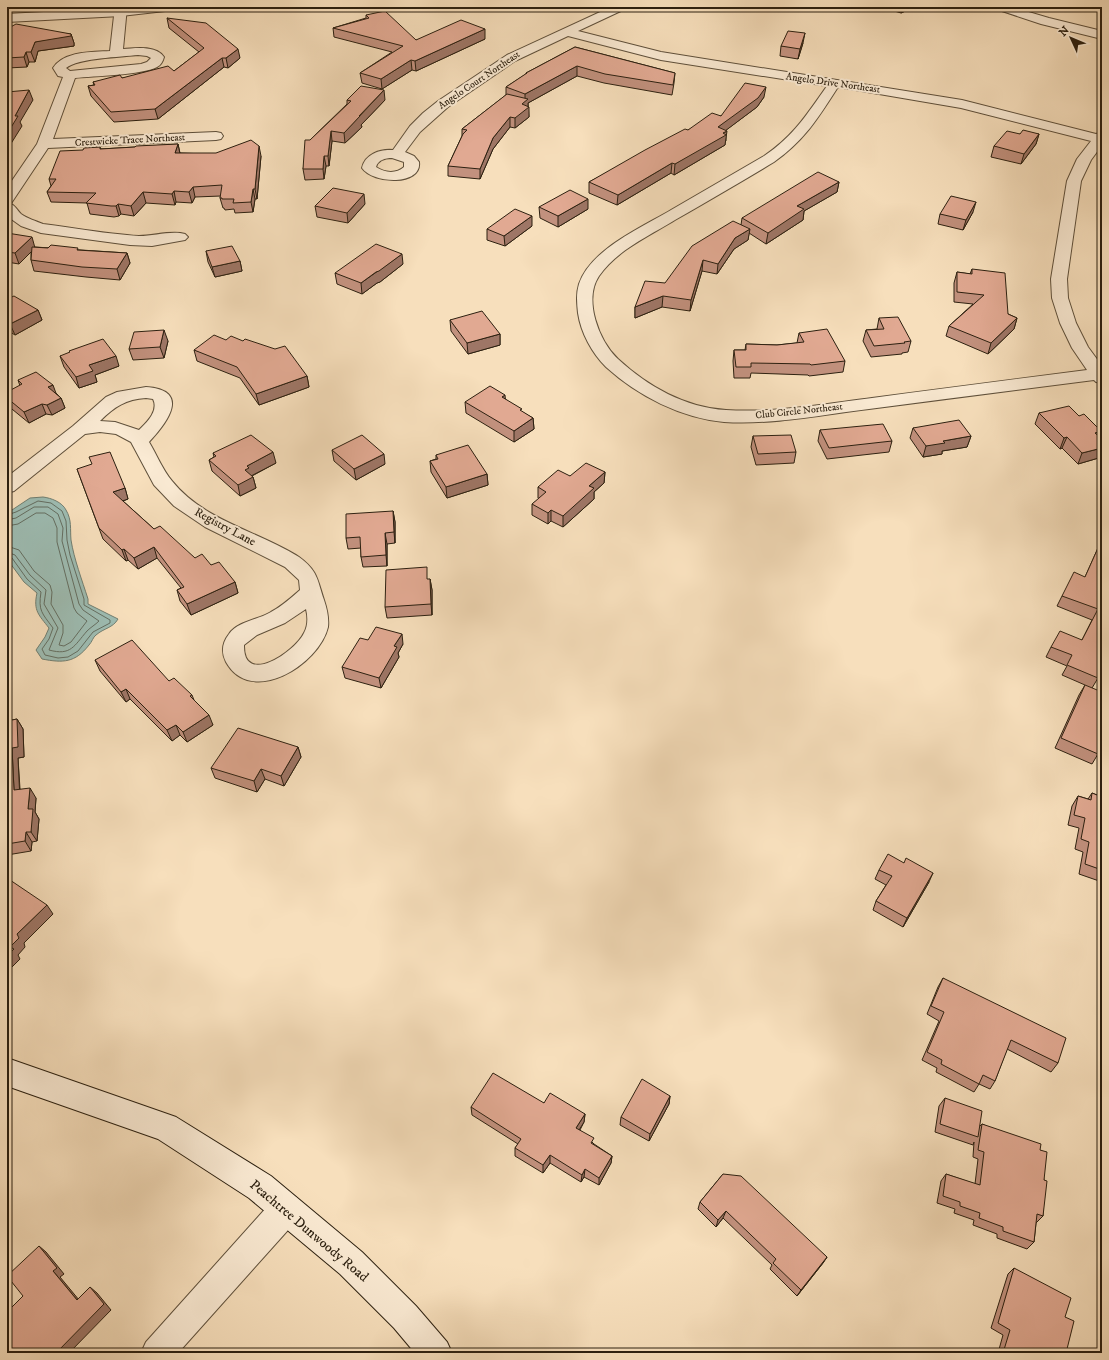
<svg xmlns="http://www.w3.org/2000/svg" width="1109" height="1360" font-family="'IM FELL DW Pica',serif">
<style>
.water{fill:#9dbcb2;stroke:#707e71}
.lines{fill:none;stroke-linecap:round;stroke-linejoin:round}
.shore{stroke:#646e61;stroke-width:1}
.minor-casing{stroke:#5f503b;stroke-width:2}
.tertiary-casing{stroke:#5f503b;stroke-width:2}
.secondary-casing{stroke:#2c2010;stroke-width:2}
.minor{fill:#faead3;fill-rule:evenodd}
.tertiary{fill:#faead3;fill-rule:evenodd}
.secondary{fill:#faead3;fill-rule:evenodd}
.wall{fill:#c2917e;stroke:#2c2010}
.shaded-wall{fill:#9e7666;stroke:#2c2010}
.building{fill:#e1a992;stroke:#2c2010}
.labels{text-anchor:middle;dominant-baseline:central;stroke-width:4;stroke-linejoin:round;paint-order:stroke}
.far-street-label{font-size:10px;fill:#2c2010;stroke:#faead3}
.street-label{font-size:12px;fill:#2c2010;stroke:#faead3}
.near-street-label{font-size:14px;fill:#2c2010;stroke:#faead3}
</style>
<rect width="100%" height="100%" fill="#f7dfbc"/>
<filter id="stains"><feTurbulence type="fractalNoise" baseFrequency=".005" numOctaves="4"/><feColorMatrix values="0 0 0 0 .2 0 0 0 0 .09 0 0 0 0 .02 0 0 0 .5 -.17"/></filter>
<radialGradient id="worn" r=".72"><stop offset=".6" stop-color="#630" stop-opacity="0"/><stop offset="1" stop-color="#630" stop-opacity=".3"/></radialGradient>
<path class="water" d="M43 497C51 498 62 502 66 510 72 520 70 529 71 540 74 559 82 580 88 599V604L118 619C113 628 104 628 96 635 93 637 92 642 89 645 75 663 63 663 42 659L36 650 45 637 49 628C39 615 33 611 37 593L24 582 7 559V512L12 510 30 498Z"/>
<g class="lines">
<path class="shore" d="M7 515 16 512 38 501 51 503 62 511 66 521 67 540 70 555 84 599V605L110 620V623L93 632 78 651 68 657 58 658 45 655 42 649 49 639 53 628C42 613 38 611 41 592L27 579 12 558 7 557
M7 520 16 518 34 507H48L58 514 63 528 62 541 79 604 83 610 99 621C95 625 91 627 87 631 74 646 71 656 49 650L58 628 44 604 46 590 30 575 15 555 7 552
M7 526 18 524 36 513H45L53 518 57 528V542L74 608 77 613 87 621 71 642 64 646 59 645 63 633V625L51 604 52 592 50 585 34 571 19 550 7 546"/>
<defs>
<path id="minor" d="M115 7H127L123 49C135 48 156 45 164 57 163 61 161 65 157 67 142 75 94 76 75 78L53 139 216 132 221 133 223 136 221 139 216 140 48 148 12 202 9 203C15 205 17 210 21 214 28 219 36 221 43 224 75 228 107 234 139 236 154 236 172 230 185 234L188 237 185 240 152 246 130 245 41 233 21 226 7 216V188L37 144 63 77 58 76 53 68C64 51 92 52 110 51ZM138 55 147 56 151 58 147 62 141 64 70 71 66 68C78 58 121 57 138 55Z
M611 7H627L625 9 578 31 661 52 962 100 1096 134 1102 132V145L1091 160 1081 181 1067 279 1068 298 1076 323 1088 347 1102 366V383L1096 382 1094 380C1019 390 944 399 869 409 821 415 772 425 724 422 681 418 638 396 606 367 592 353 581 333 578 313 577 303 576 294 579 284 591 249 641 228 671 210 702 192 733 174 764 156 794 136 807 114 827 86L661 60 568 36 515 61 448 107 420 132 405 152 414 156 419 162C422 186 373 184 362 168 365 154 380 149 393 150L410 126 423 113 438 101 507 55ZM838 87 961 108 1091 141 1077 159 1067 181 1051 279 1052 298 1060 323 1072 348 1087 370C1016 379 944 388 872 398 824 404 775 413 726 410 686 408 647 386 618 359 599 341 583 300 599 276 617 250 649 236 675 220 708 201 741 182 774 162 805 140 818 118 838 87ZM392 158 404 162V167C396 174 385 173 376 167 378 160 385 158 392 158Z
M994 7H1012L1049 18 1102 31V39L1041 24 996 9Z
M146 387C191 390 168 422 149 442 157 455 162 469 172 481 204 521 258 531 299 557 318 571 317 579 324 600 327 609 329 618 328 627 319 665 251 707 226 662 221 652 222 643 229 634 238 621 258 620 271 612 282 606 291 598 300 590L299 580 285 567 205 527 174 506 154 485 131 442 116 434 100 432 85 434 14 491 7 493V477L73 426 106 397 117 392ZM146 398 153 399C159 411 147 422 139 430L115 422 100 421C114 407 126 399 146 398ZM306 609C308 617 308 626 304 633 295 652 243 687 244 645L257 635 285 623Z
M286 1194 297 1198 301 1209 297 1220 178 1353H141L146 1342 275 1198Z"/>
<path id="tertiary" d="M134 7H171L169 9 165 11 121 16 7 22V14Z"/>
<path id="secondary" d="M7 1058 176 1117 271 1176 362 1252 416 1306 447 1342 452 1353H415L394 1328 340 1274 249 1198 158 1139 7 1086Z"/>
</defs>
<use href="#minor" class="minor-casing"/>
<use href="#tertiary" class="tertiary-casing"/>
<use href="#secondary" class="secondary-casing"/>
<use href="#minor" class="minor"/>
<use href="#tertiary" class="tertiary"/>
<use href="#secondary" class="secondary"/>
</g>
<path class="wall" d="M70 7H90L89 8 71 9Z
M881 7H914L901 13Z
M366 15 416 40 485 39 416 71 412 70 382 89 362 83 360 73 392 52 334 37 333 28 366 18Z
M167 18 240 58 228 68 224 67 158 119 114 122 91 96 88 86 94 85 93 82 174 71 199 52 169 28Z
M7 29 71 34 74 43V46L38 51 35 62H29L27 67 7 68Z
M803 43 798 59 780 56 781 46Z
M575 47 675 73 674 83 672 95 604 83 577 76 528 103 529 117 515 128 510 127 493 149 480 179 448 176V166L462 136V129L506 95V87L526 74V73Z
M764 97 757 107 726 130V141H725V145L674 175 671 173 617 205 589 193V182L688 130Z
M347 100H385L361 125 362 127 345 143 332 141 329 166H326L324 179 305 180 303 169 310 140 347 104Z
M1020 134H1039L1036 144 1021 164 991 157 994 146Z
M178 144 180 153 261 156 257 199H255L253 212 235 213 234 209 225 210 224 208H223L220 198 221 196 195 197 192 203 176 202 175 205 146 203 134 216 121 214 119 216 114 217 90 214 87 203 51 202 47 192 51 186 49 179 83 150 100 147 101 149 135 147Z
M839 182 837 192 804 211 803 220 766 244 749 233 748 240 734 249 717 274 702 271 690 311 662 307 635 318V307L741 225 742 218Z
M365 204 348 223 317 217 315 206Z
M539 207 588 209 558 227 540 218Z
M973 212 963 230 938 224 940 214Z
M532 226 505 246 487 240V229Z
M7 233 35 247 127 253 130 263 120 280 86 277 34 271 31 260V252L19 264 7 262Z
M206 251 240 261 242 271 215 277 208 262Z
M403 264 380 282 377 283 362 294 337 284 335 273Z
M972 269 1008 314 1017 318 1014 329 988 354 946 336 949 326 973 304 954 302V283L957 272 970 274Z
M7 299 38 310 42 320 15 335 7 330Z
M879 318 911 341 908 352 902 353V354L871 357 863 341 866 330 877 329Z
M450 320 500 334V345L468 354 451 331Z
M799 333 845 361 843 372 809 376 808 375 751 373 750 378H734L733 361 734 350H745L746 344 777 345 797 343Z
M168 341 164 358 133 360 129 349Z
M194 350 307 376 309 387 259 405 240 378 197 361Z
M60 356 119 366 95 375 97 382 79 388 64 367Z
M18 380 56 393 61 398 65 408 52 415 46 414 29 423 7 405V392L20 386Z
M505 399 522 412 533 418 534 429 514 442 466 413 465 402Z
M1039 413 1079 416 1101 431 1099 436 1102 439V457L1078 464 1062 448 1060 449 1035 424Z
M913 428 971 436 967 447 942 451V454L923 457 910 438Z
M820 430 892 441 889 452 827 459 818 441Z
M753 436 796 452 794 463 756 465 751 447Z
M332 450 385 464 356 480 334 461Z
M213 453 276 463 252 476 253 477 256 488 240 496 212 471 209 460 214 457Z
M436 455 487 474 488 485 447 498 431 472 430 461 436 459Z
M77 469 125 488 128 499 123 501 154 529 195 558 211 565 235 582 238 593 191 615 180 601 177 590 181 588 157 558 138 569 128 560 126 561 103 539Z
M605 472 604 483 594 492V499L563 527 551 521 548 524 532 515V504L539 499 538 498V487L570 476Z
M393 511 395 522V543L387 544V566L363 567 361 557V548L348 549 346 538Z
M1102 539 1098 678 1092 688 1098 754 1092 764 1055 748 1079 695 1085 685 1062 675 1067 666 1046 657 1051 647 1082 640 1092 620 1057 606 1062 596 1085 577Z
M430 579 432 590V615L387 618 385 607Z
M368 640 403 644 398 653 399 657 381 688 345 678 342 667Z
M95 660 169 681 192 695 194 700 213 725 187 742 180 735 172 741 130 699 126 702 100 671Z
M17 719 23 729 24 757 18 758 20 789 36 798 35 812 39 819 37 841 32 842 31 851 7 855V721Z
M298 747 301 757 284 786 265 779 257 792 215 778 211 768Z
M1092 793 1102 797V882L1079 874 1083 852 1075 849 1079 828 1068 825 1072 806 1078 796 1088 799Z
M904 863 929 882 903 927 873 910 876 901 886 885 875 879 879 870Z
M943 978 1058 1063 1051 1072 1007 1049 995 1081 990 1089 979 1084 974 1092 936 1072 937 1068 922 1060 939 1021 927 1014 938 987Z
M670 1096 669 1104 649 1141 620 1125 621 1117Z
M945 1098 980 1126 982 1124 1040 1150 1044 1180 1043 1216 1036 1223 1034 1242 1027 1249 997 1238V1234L973 1225 974 1220 954 1213 955 1209 937 1203 941 1181 946 1174 975 1184 978 1159 973 1157 974 1142 973 1145 935 1132 939 1106Z
M544 1103 585 1114 584 1122 580 1130 594 1144 612 1156 611 1163 599 1185 584 1177 581 1182 550 1163 543 1173 515 1156V1148L518 1144 472 1115 471 1107Z
M723 1174 827 1257 823 1263 797 1296 770 1269 772 1265 723 1218 716 1227 698 1209 700 1202Z
M1014 1268 1065 1317 1066 1353H998L1003 1335 991 1328 1008 1274Z"/>
<path class="shaded-wall" d="M902 7H914L901 13Z
M485 29V39L416 71 415 61Z
M805 33 803 43 798 59 800 49Z
M71 34 74 43V46L38 51 35 62 31 52 35 42Z
M238 49 240 58 228 68 226 58Z
M26 52 29 62 27 67 24 57Z
M222 58 224 67 158 119 155 109Z
M411 60 412 70 382 89 381 79Z
M577 66V76L528 103V108L529 107V117L515 128V118L522 104 525 101V94Z
M766 87 764 97 757 107 717 137 718 127Z
M29 90 33 100 20 122 22 126 7 150V134L15 116Z
M384 90 385 100 361 125 362 127 345 143 344 133Z
M510 117V127L493 149 480 179V169L493 138Z
M331 131 332 141 329 166 328 156Z
M727 131 725 145 674 175 675 164Z
M1039 134 1036 144 1021 164 1024 154Z
M178 144 180 154 175 153Z
M259 146 261 156 257 199 255 189Z
M324 156 326 166 324 179 323 169Z
M672 163 671 173 617 205 618 195Z
M839 182 837 192 804 211 803 220 766 244 768 233 797 206Z
M193 187 195 197 192 203 189 192Z
M253 189 255 199 253 212 251 202Z
M174 191 176 202 175 205 172 194Z
M143 192 146 203 134 216 131 206Z
M364 194 365 204 348 223 347 213Z
M588 199V209L558 227V216Z
M976 202 973 212 963 230 966 220Z
M118 204 121 214 119 216 116 206Z
M532 216V226L505 246 504 236Z
M750 229 748 240 734 249 717 274 718 264 735 238Z
M32 237 35 248 19 264 15 253Z
M127 253 130 263 120 280 117 269Z
M402 254 403 264 380 282 377 283 362 294 361 283Z
M703 260 702 271 690 311 691 300Z
M240 261 242 271 215 277 212 267Z
M663 296 662 307 635 318V307Z
M38 310 42 320 15 335 10 324Z
M1017 318 1014 329 988 354 991 343Z
M164 330 168 341 164 358 160 347Z
M500 334V345L468 354 467 343Z
M7 353 9 358 7 359Z
M116 356 119 366 95 375 97 382 79 388 76 377 89 365Z
M307 376 309 387 259 405 256 394Z
M53 385 57 396 48 387Z
M505 395 506 406 502 397Z
M61 398 65 408 52 415 47 405Z
M42 404 46 414 29 423 24 412Z
M533 418 534 429 514 442V431Z
M1101 431 1097 442 1095 433Z
M971 436 967 447 942 451V454L923 457 926 446 943 441Z
M1067 437 1062 448 1060 449 1064 438Z
M1102 448V457L1078 464 1082 453Z
M273 452 276 463 251 476 253 477 256 488 240 496 238 485 247 466Z
M384 454 385 464 356 480 354 469Z
M605 472 604 483 594 492V499L563 527V516L589 486Z
M487 474 488 485 447 498 446 487Z
M125 488 128 499 117 503 113 492Z
M551 510V521L548 524V513Z
M393 511 395 522V543L394 532Z
M385 533 387 544V566L386 555Z
M154 547 157 558 138 569 134 558Z
M124 549 128 560 126 561 122 550Z
M430 579 432 590V615L431 604Z
M235 582 238 593 191 615 187 604Z
M402 634 403 644 398 653 399 657 381 688 379 678 394 646Z
M126 689 130 699 126 702 121 692Z
M209 715 213 725 187 742 183 732Z
M17 719 23 729 24 757 18 758 20 800 14 790 12 748Z
M176 725 180 735 172 741 167 730Z
M298 747 301 757 284 786 281 776Z
M261 769 265 779 257 792 254 781Z
M30 788 36 798 35 812 39 819 37 841 31 832 28 809Z
M26 832 32 842 31 851 25 841Z
M933 873 929 882 903 927 907 918Z
M47 905 53 914 24 943 25 947 18 955 20 959 7 972V956L10 947 17 934Z
M670 1096 669 1104 649 1141 650 1134Z
M585 1114 584 1122 576 1135V1128Z
M550 1155V1163L543 1173V1165Z
M612 1156 611 1163 599 1185V1178Z
M585 1169 584 1177 581 1182 582 1175Z
M726 1211 723 1218 716 1227 718 1220Z
M39 1246 46 1252 64 1274 60 1277 84 1306 77 1300 53 1271Z
M827 1257 823 1263 797 1296 801 1290Z
M90 1287 97 1293 111 1310 69 1353H56Z"/>
<path class="building" d="M385 11 416 40 461 20 485 29 415 61 411 60 381 79 360 73 403 46 333 28 369 18 366 15Z
M167 18 206 23 238 49 226 58H222L155 109 111 112 88 86 95 85 93 82 120 75 122 78 168 66 174 71 204 48Z
M16 24 71 34V36L35 42 31 52H26L24 57 7 58V29Z
M788 31 805 33 800 49 781 46Z
M575 47 675 73 673 85 605 74 577 66 525 94 506 87 527 73H526Z
M745 83 766 87 758 98 718 127 727 131 723 133 726 135 675 164 672 163 618 195 589 182 645 150 685 129 688 130 712 113 721 116Z
M361 86 384 90 359 116H360L344 133 331 131 328 156H324L323 169H303L305 140H310L351 101 347 100Z
M29 90 15 116H18L7 134V92Z
M507 94 528 99 522 104 529 107 515 118 510 117 493 138 480 169 448 166 463 134 467 130 462 129Z
M1023 130 1039 134 1024 154 994 146 1007 131 1020 134Z
M251 140 259 146 255 189H253L251 202 233 203 234 199H222V198H220L222 185 193 187 189 192 174 191 172 194 143 192 131 206 118 204 116 206H111L86 203 96 193 47 192 56 179H49L60 151 83 150 84 148 100 147V149L135 147 136 146 178 144 175 153H216Z
M818 172 839 182 797 206 804 209 768 233 742 218Z
M333 188 364 194 347 213 315 206Z
M570 190 588 199 558 216 539 207Z
M951 196 976 202 966 220 940 214Z
M515 209 532 216 504 236 487 229Z
M733 221 750 229 735 238 718 264 703 260 691 300 663 296 635 307 645 281 665 283 692 246Z
M7 233 32 237 15 253 7 252Z
M376 244 402 254 379 271 376 272 361 283 335 273Z
M51 245 78 248 77 250 127 253 117 269 82 267 31 260 32 247 48 248Z
M232 246 240 261 212 267 206 251Z
M972 269 1005 273 1008 314 1017 318 991 343 949 326 984 295 957 292V272L972 274Z
M14 296 38 310 10 324 7 322V299Z
M482 311 500 334 467 343 450 320Z
M898 317 911 341 904 342 905 343 874 346 866 330 884 329 879 318Z
M827 329 845 361 811 365 810 364 751 363V367H736L734 350H746V344L777 345 804 342 799 333Z
M164 330 160 347 129 349 134 332Z
M214 335 226 340 231 336 243 341 245 339 275 349 285 346 307 376 256 394 237 367 194 350Z
M103 339 116 356 89 365 93 371 76 377 60 356 70 352 69 351Z
M36 372 53 385 48 387 61 398 47 405 42 404 24 412 7 398V392L22 384 18 380Z
M490 386 505 395 502 397 522 409 520 410 533 418 514 431 465 402Z
M1069 406 1079 416 1084 414 1101 431 1095 433 1102 439V448L1082 453 1067 437 1064 438 1039 413Z
M959 420 971 436 943 441 945 443 926 446 913 428Z
M883 424 892 441 829 448 820 430Z
M251 435 273 452 247 466 249 468 245 470 253 477 238 485 209 460 216 456 213 453Z
M362 435 384 454 354 469 332 450Z
M791 435 796 452 758 454 753 436Z
M468 445 487 474 446 487 430 461 438 459 436 455Z
M110 452 125 488 113 492 154 529 160 526 195 558 202 554 211 565 219 562 235 582 187 604 177 590 184 587 154 547 134 558 124 549 122 550 99 528 77 469 92 464 89 457Z
M586 463 605 472 589 486 594 488 563 516 551 510 548 513 532 504 546 492 538 487 558 470 570 476Z
M393 511 394 532 385 533 386 555 361 557 360 537 346 538V514Z
M1102 539V669L1098 678 1067 665 1072 655 1051 647 1060 631 1082 640 1098 609 1062 596 1074 572 1085 577Z
M427 567V579H430L431 604 385 607 386 570Z
M376 627 402 634 394 646 397 647 379 678 342 667 360 638 368 640Z
M132 640 169 681 174 678 192 695 190 696 209 715 183 732 176 725 167 730 126 689 121 692 95 660Z
M1085 685 1102 692V743L1098 754 1061 738Z
M17 719 18 747 12 748 14 790 30 788 28 809H33L31 832H26L25 841 7 844V721Z
M238 728 298 747 281 776 261 769 254 781 211 768Z
M1092 793 1102 797V870L1085 864 1089 842 1081 839 1085 818 1074 815 1078 796 1091 800Z
M888 854 904 863 906 858 933 873 907 918 876 901 892 876 879 870Z
M10 880 47 905 17 934 19 938 10 947 14 949 7 956V883Z
M943 978 1066 1038 1058 1063 1011 1040 995 1081 983 1075 979 1084 941 1064 942 1060 927 1052 944 1012 931 1006Z
M493 1073 544 1103 550 1093 585 1114 576 1128 594 1138 591 1143 612 1156 599 1178 585 1169 582 1175 550 1155 543 1165 515 1148 521 1139 471 1107Z
M642 1079 670 1096 650 1134 621 1117Z
M945 1098 982 1111 978 1137 940 1124Z
M982 1124 1041 1144 1040 1150 1047 1152 1044 1180 1047 1181 1043 1216 1037 1214 1034 1242 1003 1231V1227L979 1218 980 1213 960 1206V1202L943 1196 946 1174 980 1185 984 1152 978 1150Z
M723 1174 741 1176 827 1257 801 1290 773 1263 776 1259 726 1211 718 1220 700 1202Z
M39 1246 57 1268 53 1271 77 1300 90 1287 104 1304 56 1353H35L34 1352 33 1353H7V1312L23 1296 7 1276Z
M1014 1268 1071 1298 1065 1317 1074 1321 1066 1353H1003L1010 1330 998 1323Z"/>
<g class="labels">
<g class="far-street-label">
<text transform="translate(479 80) rotate(-34)">Angelo Court Northeast</text>
<text transform="translate(833 83) rotate(8)">Angelo Drive Northeast</text>
<text transform="translate(130 140) rotate(-3)">Crestwicke Trace Northeast</text>
<text transform="translate(799 411) rotate(-6)">Club Circle Northeast</text>
</g>
<g class="street-label">
<text transform="translate(225 527) rotate(28)">Registry Lane</text>
</g>
<g class="near-street-label">
<text transform="translate(309 1231) rotate(40)">Peachtree Dunwoody Road</text>
</g>
</g>
<rect width="1109" height="1360" fill="none" stroke="#f7dfbc" stroke-width="24"/>
<rect x="8" y="8" width="1093" height="1344" fill="none" stroke="#2c2010" stroke-width="2"/>
<rect x="12" y="12" width="1085" height="1336" fill="none" stroke="#2c2010"/>
<g transform="translate(1071 38) rotate(314)" stroke="#faead3" stroke-width="3" paint-order="stroke">
<path d="M0-3L7 15L0 10L-7 15Z" fill="#2c2010"/>
<text y="-6" font-size="11" font-weight="bold" text-anchor="middle" fill="#2c2010">N</text>
</g>
<rect width="100%" height="100%" filter="url(#stains)"/>
<rect width="100%" height="100%" fill="url(#worn)"/>
</svg>
